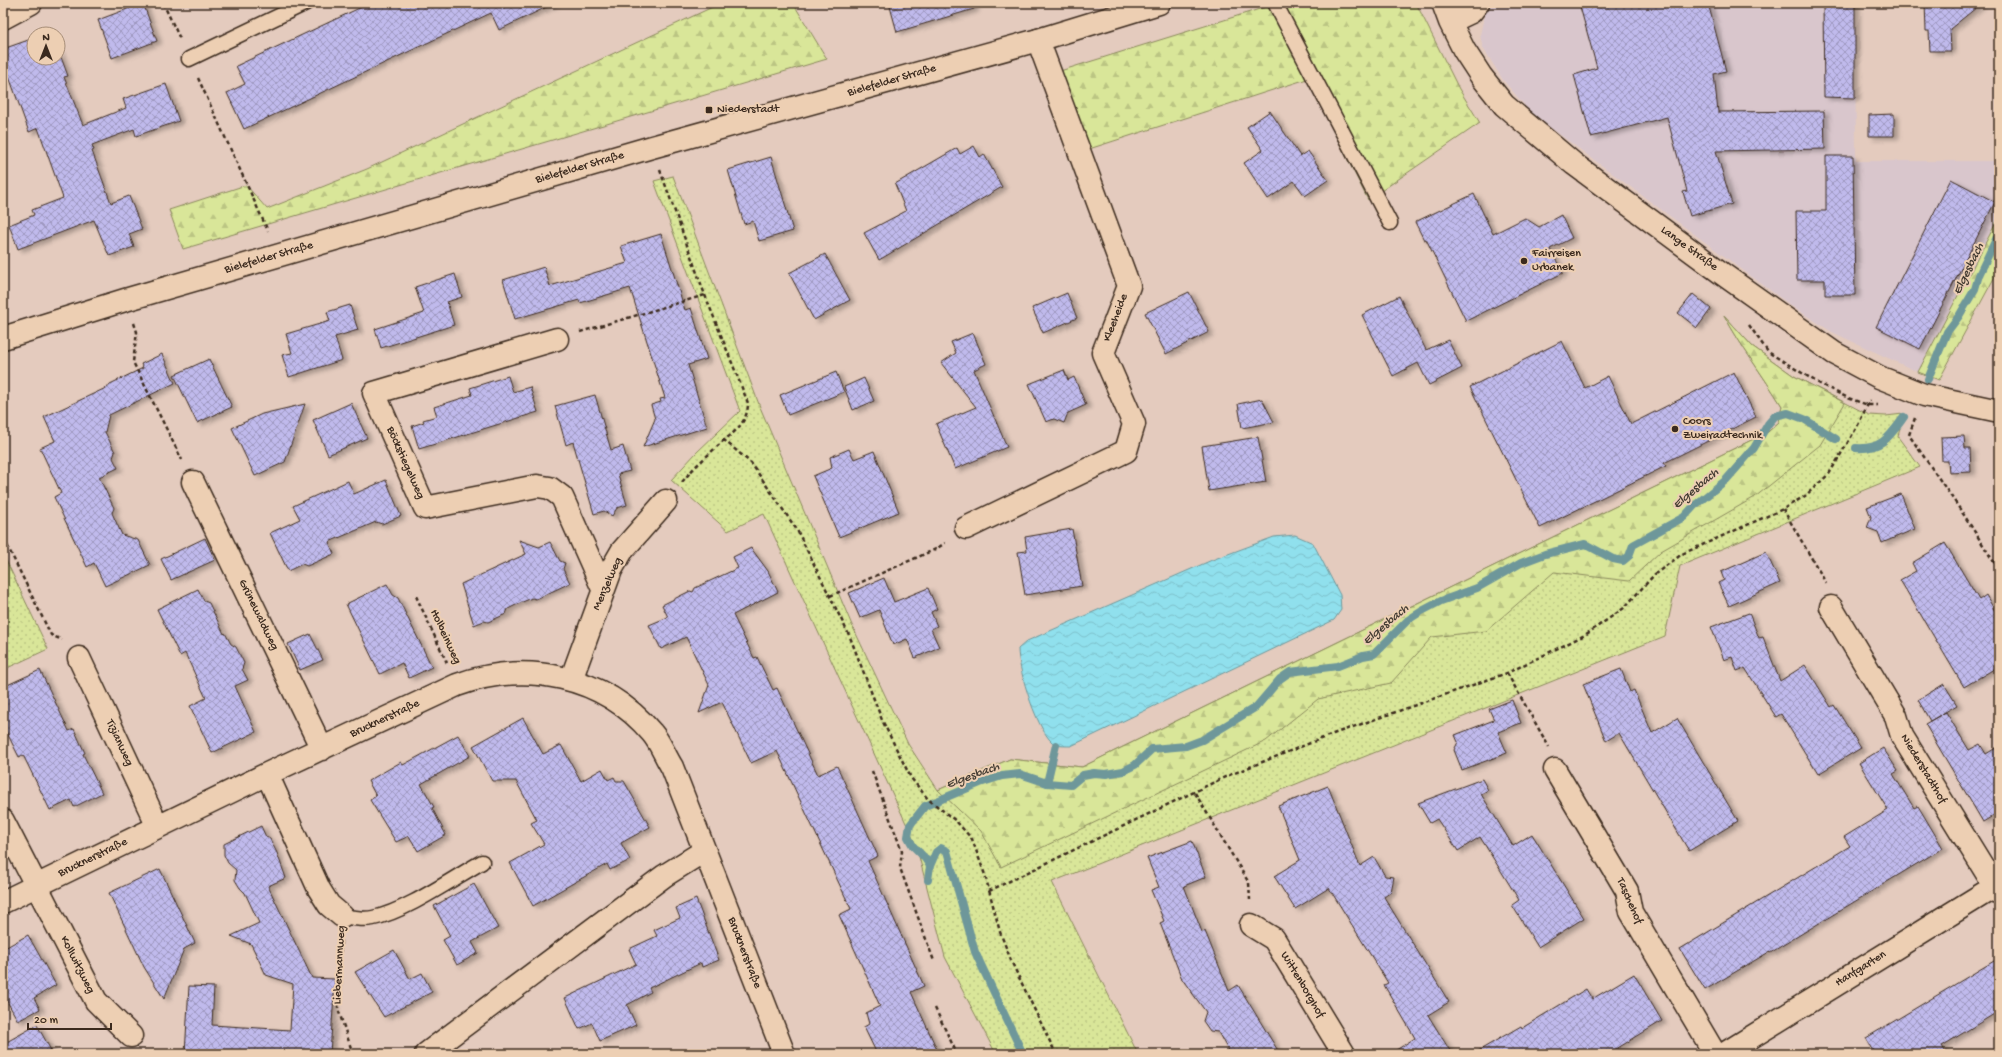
<svg xmlns="http://www.w3.org/2000/svg" width="2002" height="1057" font-family="'Gochi Hand',sans-serif">
<style>
.built{fill:#d9c6cc}
.grass{fill:url(#grass-dots);stroke:#8a885c}
.forest{fill:url(#forest-firs);stroke:#8a885c}
.water{fill:url(#water-waves);stroke:#6e979a}
.lines{fill:none;stroke-linecap:round;stroke-linejoin:round}
.stream{stroke:#6e979a;stroke-width:8}
.building{fill:url(#building-cross-hatch);stroke:#3b2a1e;filter:url(#shadow)}
.service-casing{stroke:#3b2a1e;stroke-width:17}
.minor-casing{stroke:#3b2a1e;stroke-width:25}
.secondary-casing{stroke:#3b2a1e;stroke-width:25}
.path{stroke:#3b2a1e;stroke-width:2.5;stroke-dasharray:4 3;stroke-linecap:butt}
.service{stroke:#edcfb3;stroke-width:14}
.minor{stroke:#edcfb3;stroke-width:22}
.secondary{stroke:#edcfb3;stroke-width:22}
.poi-dot{fill:#3b2a1e;stroke:#edcfb3;stroke-width:1.5}
.labels{text-anchor:middle;dominant-baseline:central;stroke-width:4;stroke-linejoin:round;paint-order:stroke}
.street-label{font-size:12px;fill:#3b2a1e;stroke:#edcfb3}
.poi-label{font-size:12px;fill:#3b2a1e;stroke:#edcfb3;text-anchor:start}
.water-label{font-size:13px;font-style:italic;fill:#443c33;stroke:#edcfb3}
</style>
<defs>
<pattern id="grass-dots" width="8" height="8" patternUnits="userSpaceOnUse"><rect width="8" height="8" fill="#d9e699"/><path d="M2 2h.1M6 6h.1" fill="none" stroke="#bbc583" stroke-width="1.8" stroke-linecap="round"/></pattern>
<pattern id="forest-firs" width="22" height="20" patternUnits="userSpaceOnUse"><rect width="22" height="20" fill="#d9e699"/><path d="M5 1l3.5 6h-7zM16 11l3.5 6h-7z" fill="#bbc583"/></pattern>
<pattern id="water-waves" width="16" height="10" patternUnits="userSpaceOnUse"><rect width="16" height="10" fill="#90e0ed"/><path d="M0 5q4-4 8 0t8 0" fill="none" stroke="#7dc0cb"/></pattern>
<pattern id="building-cross-hatch" width="8" height="8" patternUnits="userSpaceOnUse"><rect width="8" height="8" fill="#c0baec"/><path d="M0 0l8 8M0 8l8-8" fill="none" stroke="#9d97bf"/></pattern>
<filter id="shadow"><feDropShadow dx="4.5" dy="2.5" stdDeviation="2" flood-color="#0004"/></filter>
</defs>
<rect width="100%" height="100%" fill="#e4cbbe"/>
<filter id="ink" filterUnits="userSpaceOnUse"><feTurbulence type="fractalNoise" baseFrequency=".025" numOctaves="2"/><feDisplacementMap in="SourceGraphic" scale="8" xChannelSelector="R" yChannelSelector="G"/><feConvolveMatrix kernelMatrix="1 2 1 2 8 2 1 2 1" color-interpolation-filters="sRGB"/></filter>
<g filter="url(#ink)">
<path class="built" d="M1487 3H1855L1856 161H1999V217L1918 372 1832 332 1790 305 1532 114 1503 80 1483 48 1480 35Z"/>
<path class="grass" d="M673 176 760 407 851 623 908 744 938 790 1010 759 1082 767 1768 432 1779 422 1782 406C1763 375 1741 347 1724 315L1752 346 1794 376 1869 415 1886 416 1903 414 1898 437 1920 467 1680 566 1665 636 1052 882 1138 1054H996L945 957 916 845 764 514 728 531 671 480 696 453 740 411 654 181Z
M5 558 48 649 3 670V559Z"/>
<path class="forest" d="M721 3H793L827 59 183 249 169 210 246 185 267 209 367 169Z
M1279 3H1416L1459 89 1480 123 1368 200 1307 79 1089 149 1060 71Z
M1999 217V269L1939 380 1918 372Z
M1724 315 1752 346 1794 376 1845 403 1820 445 1755 497 1661 551 1629 581 1554 572 1486 631 1432 637 1391 683 1318 699 1266 741 1001 867 981 831 938 790 1010 759 1082 767 1768 432 1779 422 1782 406C1763 375 1741 347 1724 315Z"/>
<path class="water" d="M1295 535 1313 543 1340 595 1341 610 1334 620 1071 746C1067 746 1059 746 1056 745 1038 736 1018 669 1018 649L1027 641 1212 560 1274 537Z"/>
<g class="lines">
<path class="stream" d="M1928 379 1947 332 1959 316 1975 289 1979 275 1999 233
M1856 448C1882 450 1890 436 1904 417
M1047 783 1056 745
M930 866 936 852 941 848 947 851 975 952 1023 1054
M928 880 930 866 924 857 913 846 908 837 910 825 925 806 980 783 1002 776 1020 774 1047 783 1071 785 1083 775 1094 773 1106 774 1123 771 1135 765 1152 749 1186 746 1202 740 1256 707 1280 679 1290 672 1338 666 1363 656 1374 654 1408 620 1422 611 1441 601 1477 588 1521 563 1545 554 1585 544 1613 559 1623 561 1629 556 1633 545 1684 517 1694 506 1726 480 1754 448 1768 424 1775 416 1788 413 1804 419 1836 439"/>
</g>
<path class="building" d="M143 3 157 41 112 58 98 20Z
M370 3H555L499 30 491 13 244 129 227 93 245 84 236 66Z
M889 3H973L974 9 897 32Z
M1579 3H1708L1726 71 1714 74 1718 112 1824 111 1825 149 1716 151 1732 204 1690 216 1683 192 1687 191 1667 117 1591 137 1574 75 1597 68Z
M1823 3H1855V98L1824 97Z
M1925 3H1982L1950 29 1951 51H1930L1929 31H1926Z
M34 38V58H58V49L68 76 64 77 83 125 126 108 123 99 166 84 179 121 136 136 134 129 92 145 94 150 92 151 111 203 129 196 142 229 129 234 134 247 109 256 94 220 18 249 9 225 34 215 32 210 63 198 38 128 29 132 3 60V49Z
M1270 111 1300 156 1308 151 1328 180 1305 196 1294 181 1268 199 1244 163 1263 150 1247 127Z
M1894 114V136H1869V115Z
M974 146 980 157 984 154 1002 187 879 260 864 233 906 211 895 184 957 148 960 154Z
M1826 156H1853L1855 295H1825V280H1797L1796 211H1826Z
M771 157 793 231 759 241 753 221 744 224 728 170Z
M1951 179 1995 202 1920 349 1876 327Z
M1474 194 1493 234 1525 218 1539 227 1561 215 1572 238 1550 249 1563 273 1466 321 1426 239 1424 240 1415 222Z
M661 234 685 310 691 308 707 359 688 365 707 427 643 447 655 419 651 405 661 402 660 399 665 398 630 288 580 303 579 300 515 319 503 280 544 267 550 286 627 263 621 246Z
M825 254 850 300 814 320 789 273Z
M455 274 462 297 447 302 454 325 381 348 375 329 424 313 415 287Z
M1189 292 1209 332 1166 354 1145 313Z
M1067 293 1077 318 1043 333 1032 308Z
M1693 294 1711 309 1697 328 1678 313Z
M1399 296 1426 350 1448 340 1462 368 1429 385 1418 363 1393 376 1362 315Z
M350 305 358 330 335 337 342 360 289 377 282 355 292 353 286 334 330 321 327 312Z
M973 333 986 364 974 370 1007 447 955 469 936 424 976 407 941 363 956 353 951 342Z
M1562 341 1585 388 1608 376 1631 424 1734 372 1756 417 1664 463 1666 466 1540 528 1470 387Z
M162 354 175 383 109 415 105 432 115 452 113 458 118 468 99 477 114 508 112 513 122 535 138 540 150 565 105 586 94 563 87 567 54 497 61 493 40 448 55 441 44 417 108 387 110 384 143 368 141 364Z
M209 359 232 407 197 423 174 375Z
M1064 370 1068 380 1074 377 1086 405 1068 413 1064 423 1054 419 1046 422 1029 384Z
M836 372 844 392 788 415 780 395Z
M508 376 513 392 530 387 538 412 419 449 412 426 424 422 423 420 437 416 434 407 472 395 470 388Z
M864 378 874 401 853 410 844 387Z
M595 395 611 450 623 446 630 471 618 474 627 505 617 508 612 516 604 511 594 514 573 442 566 445 555 406Z
M1262 399 1274 422 1242 428 1238 404Z
M351 403 367 438 328 455 313 420Z
M305 404 285 462 255 476 232 428 262 414Z
M1964 436 1965 448H1970L1971 472 1949 473 1948 461H1942L1941 437Z
M1258 437 1266 482 1209 491 1202 446Z
M849 449 854 459 874 451 899 512 839 537 813 476 832 468 830 457Z
M386 480 401 516 382 524 376 522 329 542 334 554 307 566 302 564 288 571 270 533 300 519 293 506 348 481 354 494Z
M1901 494 1915 529 1882 543 1878 532 1867 528 1871 517 1867 507Z
M1072 529 1082 586 1025 595 1018 552 1027 551 1025 537Z
M205 538 215 560 171 580 161 559Z
M519 540 539 547 550 542 560 561 565 563 563 569 570 583 536 599 532 598 520 603 508 609 506 614 488 622 484 621 474 625 461 584 526 554Z
M1945 543 1979 600 1986 595 1999 618V666L1964 687 1900 580 1916 571 1912 563Z
M751 548 768 571 778 592 733 615 754 658 757 657 773 690 777 688 818 775 837 766 878 856 868 861 924 986 911 992 939 1054H877L864 1027 869 1024 866 1013 880 1006 839 915 851 909 777 751 751 763 722 702 699 713 709 685 686 637 661 649 649 625 668 617 662 605 690 591 693 592 695 588 738 568 733 557Z
M1766 552 1780 583 1729 606 1718 583 1724 580 1721 572Z
M884 578 894 602 928 588 937 609 931 612 937 626 931 629 939 647 915 658 907 639 893 645 879 610 860 618 849 593Z
M387 584 393 595 398 598 432 667 409 678 402 663 380 674 346 604Z
M198 589 204 601 209 603 224 634 225 633 231 644 236 647 244 663 242 669 248 680 235 686 256 732 212 753 190 706 206 698 185 653 180 656 157 609Z
M1749 613 1759 638 1763 637 1780 681 1805 665 1831 707 1834 705 1861 748 1818 774 1781 714 1776 717 1745 668 1737 671 1732 657 1724 660 1711 627Z
M310 634 323 660 300 670 288 644Z
M1621 669 1630 692 1634 690 1652 733 1677 718 1738 821 1689 851 1619 733 1606 741 1583 684Z
M40 670 69 731 74 729 85 753 83 754 102 793 74 807 71 800 50 810 23 755 19 757 3 725V687Z
M1944 684 1957 705 1930 721 1918 700Z
M1512 700 1521 723 1498 732 1507 753 1462 770 1454 750 1458 742 1455 735 1494 720 1489 709Z
M1946 712 1969 750 1980 744 1986 754 1999 746V812L1983 822 1925 724Z
M523 718 543 754 561 745 581 781 602 769 608 780 614 777 616 781H624L650 827 621 843 630 860 610 870 607 864 533 906 510 863 544 844 531 823 537 820 516 781H492L473 746Z
M458 735 470 756 421 784 434 807 432 808 446 835 418 851 409 836 396 842 370 800 376 796 368 781 401 762 403 765Z
M1883 748 1898 771 1893 774 1914 808 1918 806 1943 848 1770 953 1769 952 1705 990 1680 949 1850 846 1844 837 1888 810 1859 763Z
M1482 779 1488 790 1481 794 1513 846 1532 834 1584 918 1538 947 1512 905 1519 900 1480 837 1458 851 1437 819 1430 823 1418 803Z
M1328 786 1360 866 1374 857 1385 876 1394 877 1391 892 1384 897 1449 1002 1428 1015 1452 1054H1390L1415 1038 1384 985 1388 983 1329 888 1295 909 1274 876 1300 860 1278 806Z
M261 826 266 837 270 839 277 853 286 878 268 886 312 978 335 979 330 1054H185L189 986 214 987 212 1025 290 1030 293 984 266 975 251 944 231 936 259 923 245 893 240 888 235 880 236 870 228 863 224 855V844Z
M1192 841 1206 877 1184 886 1202 932 1205 931 1229 991 1238 985 1280 1054H1230L1218 1032 1210 1031 1203 1021 1206 1012 1182 979 1160 923 1164 921 1151 890 1159 887 1147 858Z
M160 869 195 943 184 949 164 999 144 967 109 893Z
M474 884 498 928 472 942 478 953 457 965 443 940 450 936 434 906Z
M696 899 719 960 702 967 701 963 649 988 651 992 627 1005 636 1025 600 1041 592 1023 579 1029 565 998 636 964 629 949 657 936 654 930 680 918 676 908Z
M28 935 56 985 34 998 40 1009 18 1021 3 994V949Z
M394 950 410 979 422 973 432 992 384 1017 355 972Z
M1999 958V1011L1942 1046 1947 1054H1875L1866 1038Z
M1634 974 1662 1021 1608 1054H1473L1521 1026 1522 1028 1586 989 1592 999Z
M37 1025 53 1054H3V1044Z"/>
<g class="lines">
<defs>
<path id="service" d="M1275 3 1390 223
M189 59 306 3
M342 916C353 918 362 920 373 918 405 912 452 879 482 862"/>
<path id="minor" d="M1443 3 1450 22 1464 50 1481 76 1504 105 1574 164 1724 275 1834 353 1879 377 1924 395 1999 411
M3 18 31 3
M1450 22 1471 12 1478 3
M557 339 374 393 425 508 537 486 550 488 562 497 603 589
M193 482 322 749
M966 528 1126 451 1134 424 1103 353 1129 286 1038 40
M1831 607 1896 716 1902 736 1999 893
M79 658 158 827
M571 680 611 570 622 551 666 501
M1555 770 1627 891 1631 912 1715 1054
M267 774 319 889 329 905 342 916
M3 821 96 1001 131 1036
M3 902 267 774 457 685C526 660 603 675 652 733 660 742 665 756 672 767L784 1054
M1251 925 1274 939 1344 1054
M426 1054 664 876 704 851
M1724 1054 1999 884"/>
<path id="secondary" d="M3 338 125 300 652 147 1038 40 1159 3"/>
</defs>
<use href="#service" class="service-casing"/>
<use href="#minor" class="minor-casing"/>
<use href="#secondary" class="secondary-casing"/>
<path class="path" d="M163 3 181 41
M198 78 268 231
M660 170 705 295 748 403C748 420 737 431 724 440L751 463 797 530 850 637 882 720 911 778 928 799 956 821 972 839 985 875 1000 932 1012 963 1056 1054
M134 323 137 332 133 362 182 460
M1749 325 1768 352 1820 384 1848 398 1868 405H1878
M580 332 705 295
M1915 418 1909 435 1964 515 1999 570
M682 482 694 468 724 440
M3 497 6 504V543L51 635 62 640
M1783 509 1826 583
M416 596 447 663
M830 596 936 549 945 543
M1507 673 1549 747
M872 771 902 851 900 868 934 961
M1195 793 1249 883 1250 900
M989 891 1227 776 1333 734 1507 673 1585 635 1624 608 1655 574 1682 554 1783 509 1805 496 1829 474 1857 427 1870 400
M341 941 338 1009 353 1054
M935 1008 957 1054"/>
<use href="#service" class="service"/>
<use href="#minor" class="minor"/>
<use href="#secondary" class="secondary"/>
</g>
</g>
<g class="poi-dot">
<rect x="705" y="106" width="8" height="8" rx="2"/>
<circle cx="1524" cy="261" r="4"/>
<circle cx="1675" cy="429" r="4"/>
</g>
<g class="labels">
<g class="street-label">
<text transform="translate(892 81) rotate(-16)">Bielefelder Straße</text>
<text transform="translate(580 168) rotate(-16)">Bielefelder Straße</text>
<text transform="translate(1689 249) rotate(36)">Lange Straße</text>
<text transform="translate(269 258) rotate(-16)">Bielefelder Straße</text>
<text transform="translate(1116 318) rotate(-69)">Kleeheide</text>
<text transform="translate(405 463) rotate(66)">Böckstiegelweg</text>
<text transform="translate(608 584) rotate(-66)">Menzelweg</text>
<text transform="translate(258 615) rotate(64)">Grünewaldweg</text>
<text transform="translate(445 637) rotate(65)">Holbeinweg</text>
<text transform="translate(385 719) rotate(-25)">Brucknerstraße</text>
<text transform="translate(119 743) rotate(65)">Tizianweg</text>
<text transform="translate(1923 769) rotate(59)">Niederstadthof</text>
<text transform="translate(93 858) rotate(-26)">Brucknerstraße</text>
<text transform="translate(1629 901) rotate(66)">Taschehof</text>
<text transform="translate(744 953) rotate(69)">Brucknerstraße</text>
<text transform="translate(77 965) rotate(63)">Kollwitzweg</text>
<text transform="translate(340 965) rotate(-87)">Liebermannweg</text>
<text transform="translate(1861 969) rotate(-32)">Hanfgarten</text>
<text transform="translate(1302 985) rotate(59)">Wittenborghof</text>
</g>
<g class="poi-label">
<text x="717" y="110">Niederstadt</text>
<text x="1532" y="254">Fairreisen<tspan x="1532" dy="14">Urbanek</tspan></text>
<text x="1683" y="422">Coors<tspan x="1683" dy="14">Zweiradtechnik</tspan></text>
</g>
<g class="water-label">
<text transform="translate(1969 269) rotate(-64)">Elgesbach</text>
<text transform="translate(1696 489) rotate(-40)">Elgesbach</text>
<text transform="translate(1386 625) rotate(-40)">Elgesbach</text>
<text transform="translate(973 776) rotate(-20)">Elgesbach</text>
</g>
</g>
<rect width="2002" height="1057" fill="none" stroke="#edcfb3" stroke-width="16"/>
<rect x="8" y="8" width="1986" height="1041" fill="none" stroke="#3b2a1e" stroke-width="1.5" filter="url(#ink)"/>
<g transform="translate(46 46)"><circle r="19" fill="#edcfb3" stroke="#a68d77"/>
<path d="M0-3L7 15L0 10L-7 15Z" fill="#3b2a1e"/>
<text y="-6" font-size="11" font-weight="bold" text-anchor="middle" fill="#3b2a1e">N</text>
</g>
<path d="M28 1023v6h83v-6" fill="none" stroke="#3b2a1e" stroke-width="2"/>
<text x="34" y="1023" font-size="12" fill="#3b2a1e" stroke="#edcfb3" stroke-width="3" paint-order="stroke">20 m</text>
</svg>
